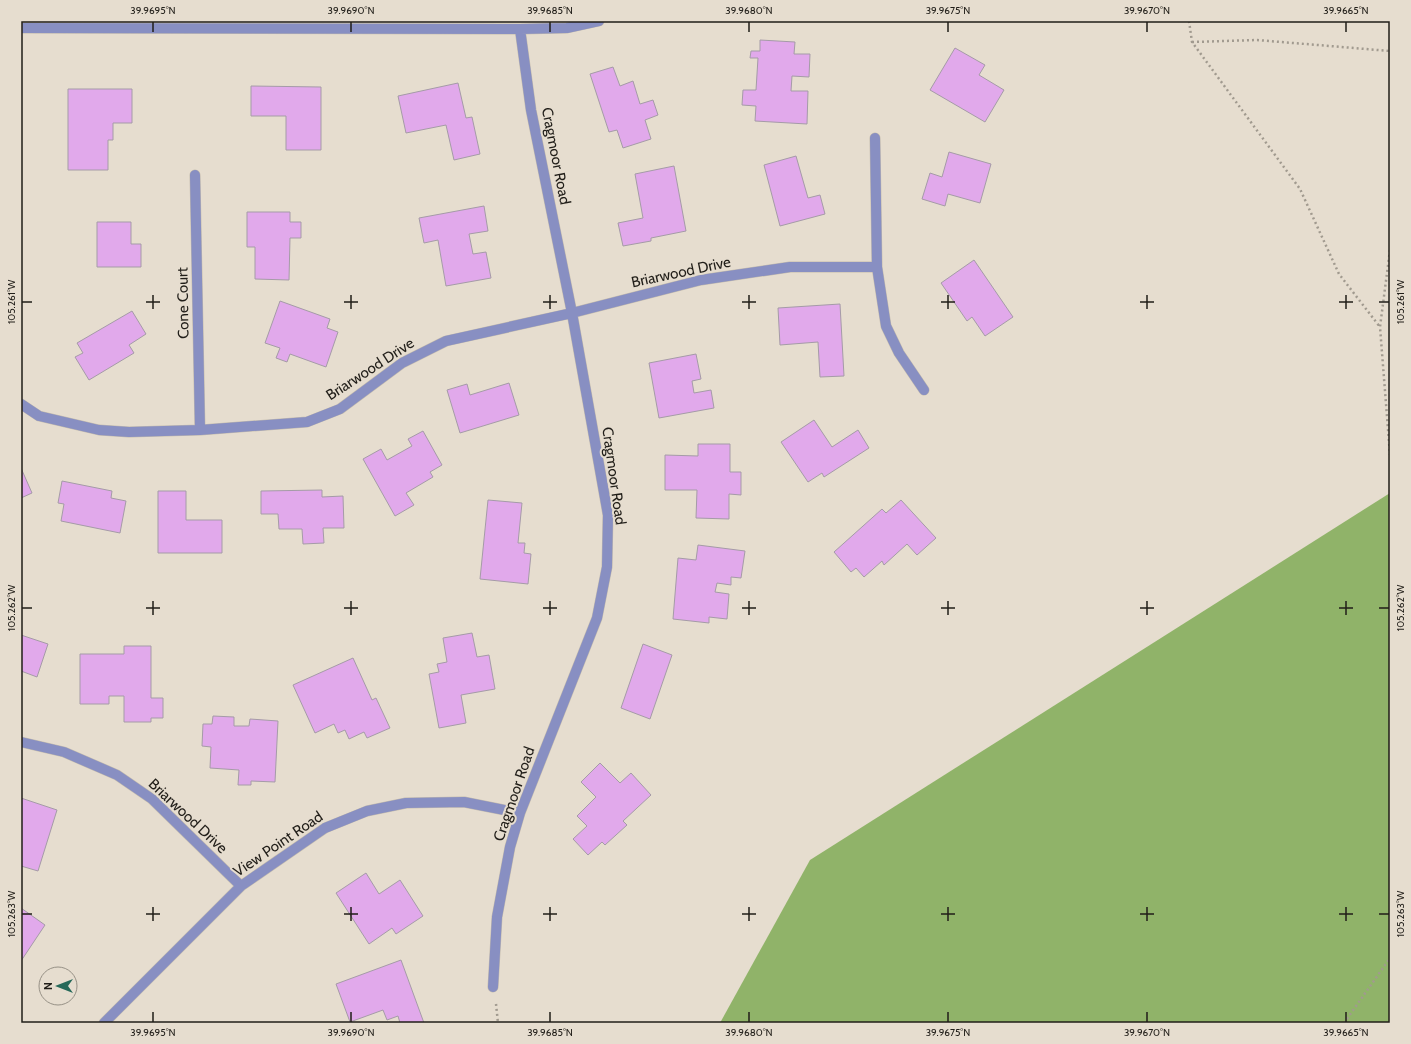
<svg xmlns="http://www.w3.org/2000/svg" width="1411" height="1044" font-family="Cabin,sans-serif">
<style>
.forest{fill:#90b369}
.building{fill:#e1a9eb;stroke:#a59ba7}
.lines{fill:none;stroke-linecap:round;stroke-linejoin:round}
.minor-casing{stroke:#c3bbae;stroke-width:11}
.path{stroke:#a19a8f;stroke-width:2.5;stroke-dasharray:2 3;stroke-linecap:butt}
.minor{stroke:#888fc2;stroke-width:10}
.ticks{fill:none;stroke:#211e19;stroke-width:1.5}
.labels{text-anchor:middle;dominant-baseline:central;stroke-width:4;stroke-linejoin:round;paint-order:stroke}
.street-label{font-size:15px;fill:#211e19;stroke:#e6ddcf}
.neatline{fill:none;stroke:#211e19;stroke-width:1.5}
.ticks-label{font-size:10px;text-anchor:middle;fill:#211e19}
</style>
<rect width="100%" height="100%" fill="#e6ddcf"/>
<path class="forest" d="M1390 493V1023H720L810 860Z"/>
<path class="building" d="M760 40 795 42 794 54H810L809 77 792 76 791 91H808L807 124 755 121 756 106 742 105 743 90H756L758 58H750L751 51H760Z
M955 48 985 65 979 75 1004 90 985 122 930 90Z
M613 67 620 86 633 81 640 104 653 100 658 115 645 120 651 139 623 148 617 130 609 132 590 74Z
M458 83 466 118 472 117 480 154 454 160 446 125 406 133 398 96Z
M251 86 321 87V150H286V116H251Z
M68 89H132V123H113V140H108V170H68Z
M949 152 991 164 980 203 948 194 945 206 922 199 930 173 942 177Z
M796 156 808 198 820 195 825 214 780 226 764 165Z
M674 166 686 231 651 238V241L623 246 618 223 643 218 635 174Z
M484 206 488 231 469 234 473 254 486 252 491 278 446 286 438 240 424 243 419 218Z
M247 212H290V222H301V238H290L289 280 255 279V247H247Z
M97 222H131V244H141V267H97Z
M974 260 1013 317 985 336 972 317 967 321 941 283Z
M280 301 330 319 327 328 338 332 326 367 290 354 287 362 276 358 280 348 265 343Z
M840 304 844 376 820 377 818 342 780 345 778 308Z
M132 311 146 334 129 345 134 353 89 380 75 357 83 353 77 343Z
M696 354 701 379 692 381 694 393 711 390 714 408 659 418 649 363Z
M509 383 519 415 460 433 447 390 467 384 470 395Z
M814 420 832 447 858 430 869 448 824 477 822 473 808 482 781 442Z
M423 431 442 465 430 472 433 477 406 493 414 505 395 516 363 459 381 449 387 460 412 446 408 439Z
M698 444H730V472H741V495L729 494V519L696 518 697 490H665V455L698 456Z
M21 468 32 493 21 498Z
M62 481 112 491 111 498 126 501 120 533 61 521 64 504 58 503Z
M322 490V497L343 496 344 528H323L324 543 303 544 302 529H279L278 514H261V491Z
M158 491H186V520H222V553H158Z
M488 500 522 503 518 543H525L524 553 531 554 528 584 480 579Z
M901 500 936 538 917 555 907 544 884 565 882 561 864 577 856 568 851 572 834 552 882 509 886 513Z
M698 545 745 551 741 578 731 577V585L717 583 715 592 729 594 727 619 709 617V623L673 619 678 558 696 560Z
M472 633 477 657 489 655 495 689 461 695 466 723 439 728 429 674 439 672 437 664 447 662 443 638Z
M21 635 48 644 37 677 21 671Z
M643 644 672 655 650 719 621 708Z
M124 646H151V698H163V718H151V722H124V696H109V704H80V654H124Z
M353 658 372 700 376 698 390 728 367 738 364 732 349 739 345 730 338 733 334 724 315 733 293 685Z
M213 716 234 717V726H249L250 719 278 721 275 782 251 781V785H238L239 770 210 768 211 747 202 746 203 724H212Z
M600 763 620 783 631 773 651 795 623 821 627 825 605 845 602 842 588 855 573 839 587 826 577 816 596 797 581 782Z
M21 798 57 810 38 871 21 866Z
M366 873 379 894 400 880 423 916 396 934 392 928 369 944 336 893Z
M21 908 45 925 21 961Z
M401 960 424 1023H400L398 1016 387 1020 383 1010 350 1022 336 984Z"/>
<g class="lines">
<defs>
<path id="minor" d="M21 28 520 29 567 28 599 21
M875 138 877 267 886 326 899 353 924 390
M195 175 200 430
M21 404 39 416 99 430 129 432 200 430 307 422 340 409 402 363 446 341 572 313 701 280 790 267H877
M21 742 64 752 117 775 152 799 241 886
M493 987 497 917 510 847 520 813 597 618 607 567 608 515 572 313 531 110 520 29
M104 1023 241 886 325 828 367 811 406 803 464 802 520 813"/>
</defs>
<use href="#minor" class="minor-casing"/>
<path class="path" d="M1189 21 1192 42 1300 189 1339 274 1380 327
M1192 42 1257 40 1390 51
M1390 250 1380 327 1390 455
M496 1004 498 1023
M1344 1023 1390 958"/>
<use href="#minor" class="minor"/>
</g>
<path class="ticks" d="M153 22V32M351 22V32M550 22V32M749 22V32M948 22V32M1147 22V32M1346 22V32M153 295V309M351 295V309M550 295V309M749 295V309M948 295V309M1147 295V309M1346 295V309M22 302H32M146 302H160M344 302H358M543 302H557M742 302H756M941 302H955M1140 302H1154M1339 302H1353M1379 302H1389M153 601V615M351 601V615M550 601V615M749 601V615M948 601V615M1147 601V615M1346 601V615M22 608H32M146 608H160M344 608H358M543 608H557M742 608H756M941 608H955M1140 608H1154M1339 608H1353M1379 608H1389M153 907V921M351 907V921M550 907V921M749 907V921M948 907V921M1147 907V921M1346 907V921M22 914H32M146 914H160M344 914H358M543 914H557M742 914H756M941 914H955M1140 914H1154M1339 914H1353M1379 914H1389M153 1012V1022M351 1012V1022M550 1012V1022M749 1012V1022M948 1012V1022M1147 1012V1022M1346 1012V1022"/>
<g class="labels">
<g class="street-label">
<text transform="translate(556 156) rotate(79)">Cragmoor Road</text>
<text transform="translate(681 272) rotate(-12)">Briarwood Drive</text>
<text transform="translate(183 303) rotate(-91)">Cone Court</text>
<text transform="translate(370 369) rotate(-33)">Briarwood Drive</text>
<text transform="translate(614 476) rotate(82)">Cragmoor Road</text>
<text transform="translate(514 794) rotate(-71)">Cragmoor Road</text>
<text transform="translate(188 816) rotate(43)">Briarwood Drive</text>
<text transform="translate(278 844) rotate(-34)">View Point Road</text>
</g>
</g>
<rect width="1411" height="1044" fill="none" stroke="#e6ddcf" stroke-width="44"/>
<g transform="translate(58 986) rotate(270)"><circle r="19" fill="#e6ddcf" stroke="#979186"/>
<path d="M0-3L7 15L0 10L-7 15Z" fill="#266959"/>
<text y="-6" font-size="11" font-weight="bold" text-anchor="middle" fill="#211e19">N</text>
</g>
<rect x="22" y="22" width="1367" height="1000" class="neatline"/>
<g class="ticks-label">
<text x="153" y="14">39.9695°N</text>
<text x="351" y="14">39.9690°N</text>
<text x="550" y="14">39.9685°N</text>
<text x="749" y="14">39.9680°N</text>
<text x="948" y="14">39.9675°N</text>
<text x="1147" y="14">39.9670°N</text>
<text x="1346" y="14">39.9665°N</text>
<text transform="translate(1400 302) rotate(-90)" y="4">105.261°W</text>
<text transform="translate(11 302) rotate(-90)" y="4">105.261°W</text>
<text transform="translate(1400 608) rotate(-90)" y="4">105.262°W</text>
<text transform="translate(11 608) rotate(-90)" y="4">105.262°W</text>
<text transform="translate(1400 914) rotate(-90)" y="4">105.263°W</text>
<text transform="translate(11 914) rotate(-90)" y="4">105.263°W</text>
<text x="153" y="1036">39.9695°N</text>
<text x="351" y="1036">39.9690°N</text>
<text x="550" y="1036">39.9685°N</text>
<text x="749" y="1036">39.9680°N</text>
<text x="948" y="1036">39.9675°N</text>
<text x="1147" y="1036">39.9670°N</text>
<text x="1346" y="1036">39.9665°N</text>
</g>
</svg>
